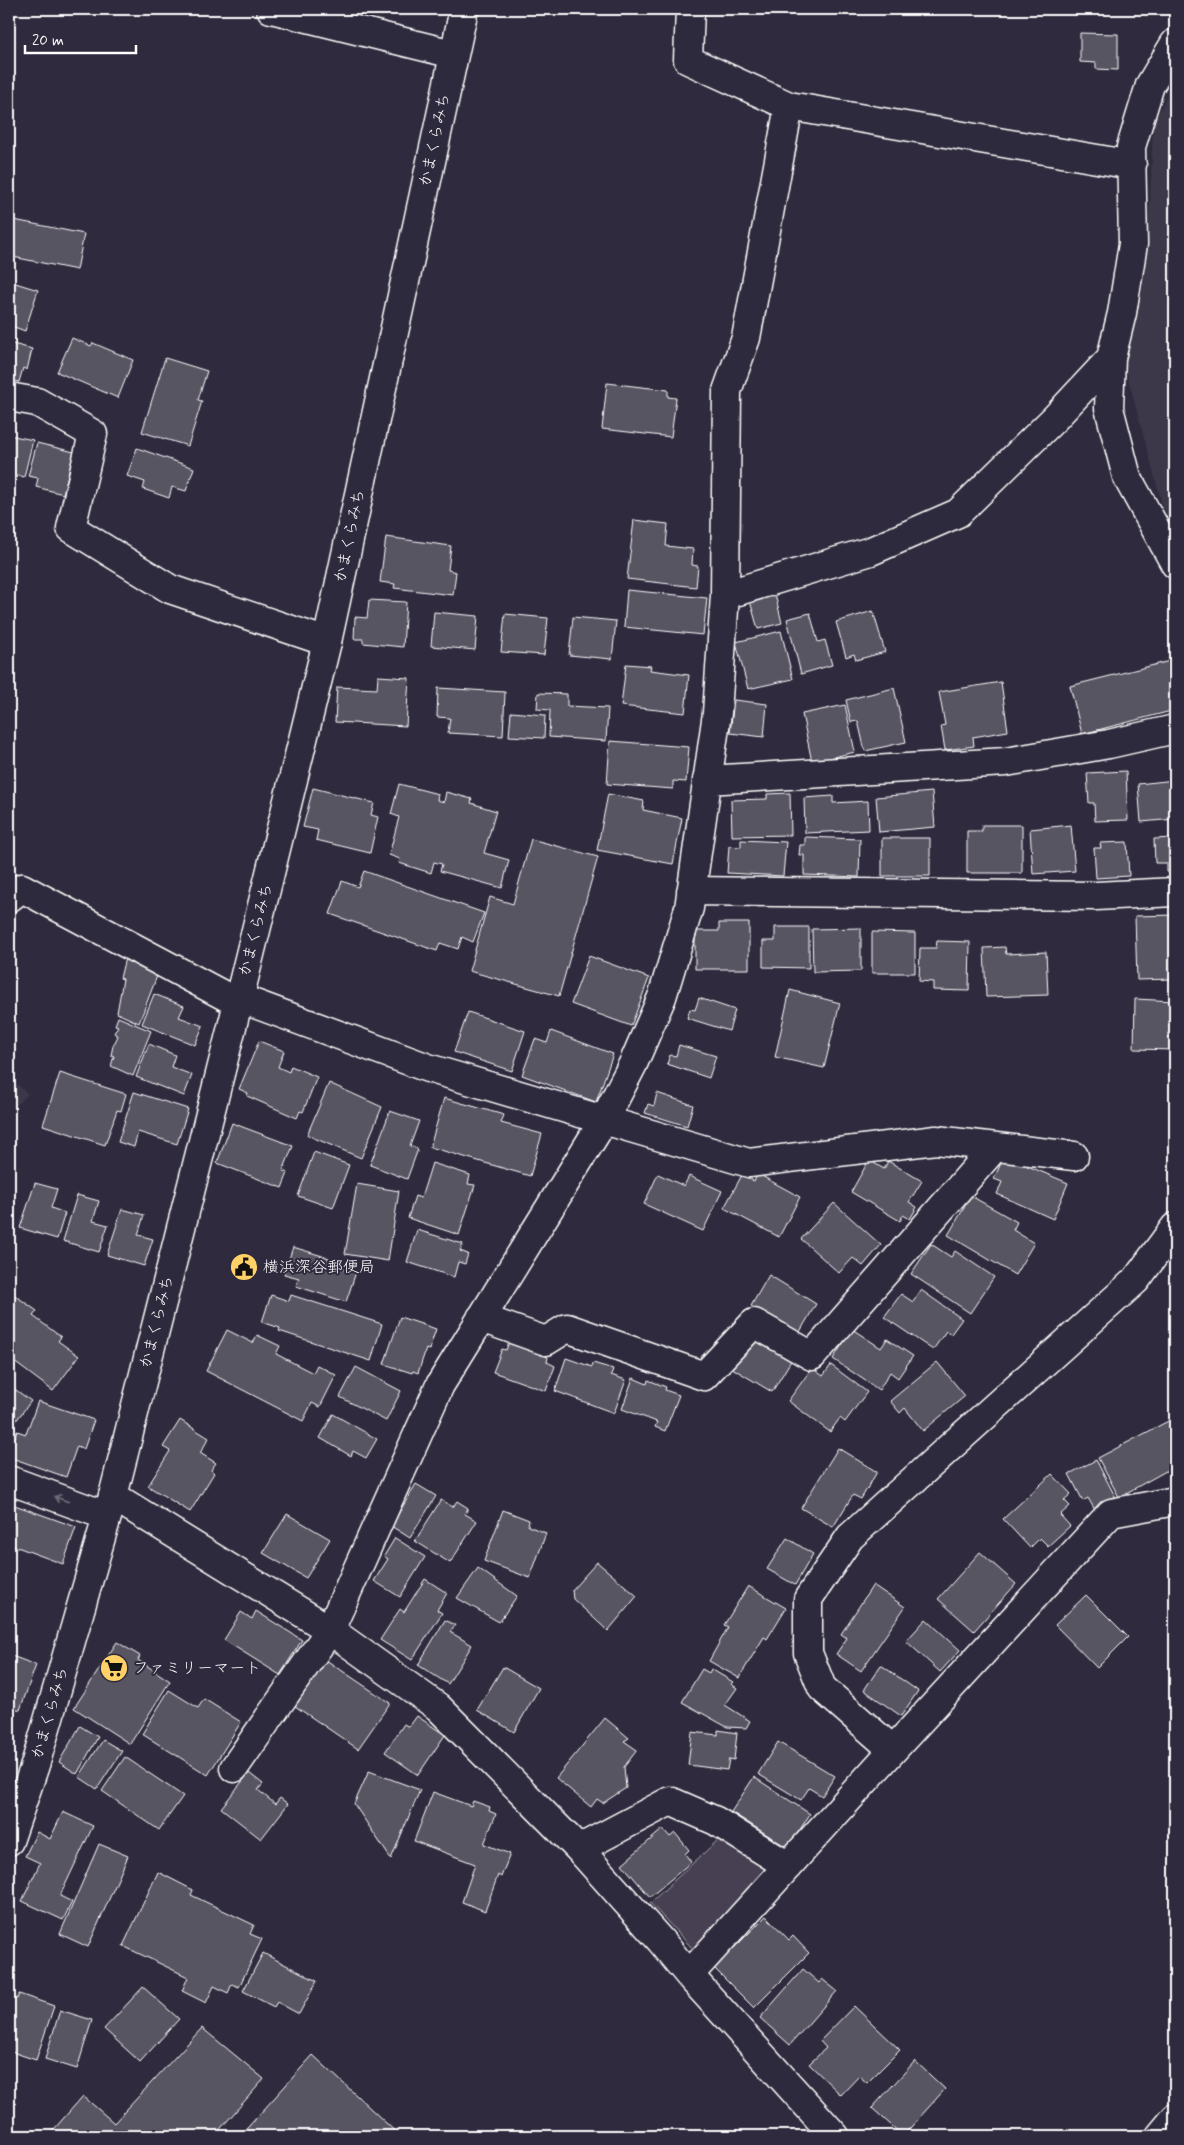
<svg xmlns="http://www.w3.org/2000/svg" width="1184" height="2145" font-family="Mynerve,'Klee One',sans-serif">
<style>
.built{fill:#3c3749}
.green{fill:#464152;stroke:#a2a0a8}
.building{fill:#595564;stroke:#fff}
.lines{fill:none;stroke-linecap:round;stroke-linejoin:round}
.minor-casing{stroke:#fff;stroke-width:31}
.major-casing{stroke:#fff;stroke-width:31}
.minor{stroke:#2f2a3d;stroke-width:28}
.major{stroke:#2f2a3d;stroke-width:28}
.oneway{stroke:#6d6a77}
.labels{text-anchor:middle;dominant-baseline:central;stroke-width:4;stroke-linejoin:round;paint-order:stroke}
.street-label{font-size:16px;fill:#fff;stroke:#2f2a3d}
.poi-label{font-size:16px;fill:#fff;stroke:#2f2a3d;text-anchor:start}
</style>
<rect width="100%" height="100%" fill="#2f2a3d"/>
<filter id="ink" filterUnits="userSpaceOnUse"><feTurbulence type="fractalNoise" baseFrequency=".02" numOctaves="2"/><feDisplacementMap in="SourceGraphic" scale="10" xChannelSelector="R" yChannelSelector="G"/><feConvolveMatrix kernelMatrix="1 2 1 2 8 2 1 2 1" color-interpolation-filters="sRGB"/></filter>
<g filter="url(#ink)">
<path class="built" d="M1175 78V539L1165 515 1123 360 1150 204 1153 126Z
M9 1077 28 1094 9 1112Z"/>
<path class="green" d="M719 1839 771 1873 702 1945 693 1949 650 1903Z"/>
<path class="building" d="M1080 33 1118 34V70L1096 69V63L1080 62Z
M9 219 84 234 77 270 13 257 14 249 9 248Z
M9 281 38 290 25 331 9 325Z
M72 338 91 346 93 343 133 360 118 398 57 372Z
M9 343 32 349 27 370 23 368 19 382 9 379Z
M165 358 207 371 198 400 202 401 188 446 142 432Z
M607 383 668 390V397L676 398 671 437 602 429Z
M9 435 33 440 24 477 17 475 15 484 9 483Z
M37 443 74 452 63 494 36 487 38 478 28 476Z
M137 448 194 468 186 491 172 487 169 498 143 489 145 482 127 476Z
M634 520 668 524 666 546 693 549 692 565 698 566 696 587 627 579Z
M386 537 451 546 448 570 456 572 453 595 394 588 395 584 380 582Z
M627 590 707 598 703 635 624 627Z
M775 594 782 623 758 629 750 601Z
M369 600 406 602 403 647 363 643V639H354L355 617 367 618Z
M873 611 885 652 856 660 854 654 846 657 836 622Z
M434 612 478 616 475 650 431 646Z
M810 613 818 642 825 640 832 665 801 674 787 619Z
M505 614 548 618 544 655 501 652Z
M573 617 616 621 612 659 569 655Z
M781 631 793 679 748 689 736 642Z
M1170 661 1175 683V710L1082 734 1070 686Z
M626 664 651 666 650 670 689 675 685 713 621 706Z
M378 676 409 678 406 726 335 722 337 687 377 689Z
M1001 682 1008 731 973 737 974 746 945 750 941 726 945 725 939 692Z
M438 688 505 692 503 736 448 733 450 718 437 717Z
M894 688 906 742 865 751 858 721 851 722 846 700Z
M538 693 567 694V706L608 708 606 741 549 737 550 710 537 709Z
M734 700 767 704 764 737 730 733Z
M845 705 855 752 812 762 802 714Z
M511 712 545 715 544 738 509 736Z
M610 741 689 747 686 782 673 781V789L607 784Z
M1126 771 1128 820 1095 821 1094 803H1089L1087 773Z
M1175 780V819L1141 822 1138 784Z
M399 784 438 794 437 800 444 802 446 792 472 799 471 803 496 811 484 853 509 860 502 888 440 871 442 864 434 862 431 873 399 863 400 859 389 855 399 817 391 814Z
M313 788 374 803 371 815 378 817 370 853 316 840 318 830 303 827Z
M932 792 935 827 879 832 876 797Z
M790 793 791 835 732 836 731 800 767 799V794Z
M608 794 644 801 643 810 682 818 673 864 597 850Z
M833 796V803L868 801 869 830 805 833 804 798Z
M982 825H1022V873H967V831H982Z
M1071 825 1075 871 1033 874 1030 829Z
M805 837 860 839 859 877 804 875V855H799L800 845H805Z
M882 838H930V876H882Z
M1175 838V872H1167V863H1155L1154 839Z
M531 839 598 857 559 996 469 971 490 897 513 904Z
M741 840 786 842 783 876 727 873 729 846 741 847Z
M1127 842 1129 876 1096 878 1094 848H1101L1100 843Z
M364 871 484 913 473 942 462 937 458 949 440 943 437 951 330 914 342 881 358 887Z
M1175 915V967H1172L1173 979 1137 980 1135 916Z
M719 923H749V969H695V931H719Z
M775 927H809V968L763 967V941H775Z
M861 928V971L813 972 812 929Z
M872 932 915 933V973H872Z
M937 941 970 942 969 991 933 990V982L919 981 920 948H936Z
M1005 947 1006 954 1046 952 1048 995 986 997 984 948Z
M589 956 649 978 631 1026 571 1004Z
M125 958 157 976 139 1023 117 1013 123 979 120 978Z
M790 990 840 1003 824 1068 775 1057Z
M154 994 184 1006 179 1017 203 1026 195 1045 142 1024Z
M699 998 735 1010 729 1031 687 1018 690 1009 695 1010Z
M1135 999 1175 1001V1050L1134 1049Z
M468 1012 525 1031 512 1071 454 1052Z
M118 1017 151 1031 133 1076 111 1066 114 1056 111 1055 113 1046 118 1036 114 1033 118 1026 115 1025Z
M551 1031 613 1054 596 1102 522 1075 535 1039 547 1043Z
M259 1041 284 1051 278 1067 289 1072 291 1066 317 1077 303 1112 300 1111 297 1118 247 1096 248 1093 239 1089Z
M149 1044 175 1055 171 1067 192 1075 184 1096 136 1077Z
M679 1045 716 1056 709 1078 667 1064 670 1055 676 1056Z
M60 1073 126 1094 121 1111 117 1110 105 1145 43 1125Z
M329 1083 382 1107 361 1158 307 1135Z
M134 1092 188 1109 177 1144 138 1132 134 1147 118 1142Z
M657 1093 693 1105 687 1126 645 1113 648 1104 654 1106Z
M444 1098 504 1115 501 1123 542 1134 530 1176 430 1147Z
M390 1111 419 1121 410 1146 418 1149 407 1179 370 1165Z
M232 1123 293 1146 283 1171 288 1173 282 1188 217 1163Z
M314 1152 349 1165 333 1208 298 1196Z
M1004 1156 1068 1183 1053 1219 997 1194 1002 1182 994 1179Z
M869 1160 884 1169 888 1161 922 1181 909 1202 917 1207 910 1219 903 1215 900 1221 851 1192Z
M432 1163 470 1175 468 1184 475 1185 459 1235 408 1218 415 1196 421 1198Z
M658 1174 684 1186 689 1176 722 1191 703 1231 644 1204Z
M758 1174 800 1197 779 1237 724 1208 742 1175 754 1181Z
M35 1183 57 1189 51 1208 65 1213 57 1239 20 1228Z
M357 1184 399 1191 388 1261 345 1254Z
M77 1195 99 1201 93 1221 108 1225 99 1252 63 1241Z
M971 1196 1017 1222 1013 1230 1034 1243 1015 1275 948 1235Z
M834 1203 881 1245 863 1266 853 1258 839 1273 801 1239Z
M122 1209 144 1215 138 1235 153 1239 144 1266 107 1255Z
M417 1230 463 1244 460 1251 468 1254 465 1264 458 1262 454 1277 407 1262Z
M931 1244 951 1257 955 1251 994 1277 970 1313 911 1274Z
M293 1247 329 1258 327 1264 356 1272 346 1302 296 1286 299 1278 284 1274Z
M769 1275 816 1304 798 1335 751 1306Z
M921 1290 962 1319 951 1334 946 1331 933 1350 884 1317 901 1294 913 1302Z
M13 1294 37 1311 33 1316 61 1337 58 1341 79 1356 53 1391 9 1358V1299Z
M271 1295 289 1301 291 1295 382 1324 371 1361 279 1331 280 1328 262 1322Z
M400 1317 436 1329 429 1350 426 1349 418 1373 413 1371 412 1373 384 1364Z
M852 1329 881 1348 887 1339 913 1356 898 1378 890 1372 879 1390 833 1359Z
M227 1330 253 1343 257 1335 280 1346 276 1354 313 1373 317 1365 336 1375 320 1407 312 1403 303 1421 206 1371Z
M747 1332 792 1359 772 1392 727 1365Z
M509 1342 548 1357 547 1362 555 1366 546 1391 493 1372 502 1349 506 1350Z
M566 1358 592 1367 593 1363 613 1369 611 1375 626 1380 614 1413 555 1391Z
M937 1362 965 1396 923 1431 905 1408 900 1413 890 1401Z
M831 1365 867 1392 845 1422 840 1418 830 1432 788 1401 812 1368 823 1376Z
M356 1367 401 1391 386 1421 340 1397Z
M633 1378 647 1384 648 1380 666 1387 665 1390 679 1395 665 1431 655 1427 657 1422 622 1409Z
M9 1385 31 1401 9 1430Z
M38 1401 94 1420 84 1449 77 1446 66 1477 9 1457 17 1431 26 1434Z
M333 1414 377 1439 366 1458 353 1451 351 1456 320 1438Z
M1174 1418 1175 1421V1466L1119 1497 1098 1458Z
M180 1420 209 1438 200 1453 216 1463 211 1470 214 1473 190 1512 148 1486 170 1451 163 1447Z
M838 1448 877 1472 861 1499 853 1495 833 1527 801 1508Z
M1096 1460 1116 1498 1095 1510 1088 1498 1083 1501 1069 1474Z
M1052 1474 1071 1494 1064 1500 1070 1506 1060 1515 1070 1526 1048 1546 1040 1538 1030 1548 1003 1519Z
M416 1484 436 1496 410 1538 391 1526Z
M441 1500 453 1507 457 1501 468 1508 465 1514 477 1521 450 1563 415 1541Z
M9 1503 76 1527 63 1564 9 1544Z
M503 1510 529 1520 528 1526 546 1533 530 1578 484 1561Z
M287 1514 330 1539 306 1578 263 1553Z
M395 1538 425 1557 400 1597 374 1581 388 1559 384 1556Z
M787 1538 813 1554 795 1585 767 1569Z
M980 1552 1016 1584 974 1631 938 1599Z
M597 1562 637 1596 608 1631 573 1599 572 1590Z
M478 1568 517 1596 499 1622 457 1598Z
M425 1579 447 1593 437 1610 442 1613 412 1660 380 1640 400 1609 404 1612Z
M873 1585 905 1607 861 1671 836 1654 847 1638 841 1634Z
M748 1586 786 1608 767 1639 764 1637 739 1678 709 1661 728 1627 724 1625Z
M1086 1595 1128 1637 1097 1668 1055 1625Z
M256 1611 302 1640 280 1675 224 1640 241 1612 252 1619Z
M926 1619 960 1650 940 1672 906 1641Z
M445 1620 455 1625 450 1632 472 1645 448 1684 418 1665Z
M117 1642 140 1656 138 1660 170 1681 130 1744 74 1708Z
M9 1655 36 1665 20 1710 9 1706Z
M326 1660 390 1703 358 1749 295 1706Z
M881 1665 918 1691 901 1716 864 1690Z
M503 1667 539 1688 514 1732 477 1710Z
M702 1669 709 1673 711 1669 733 1682 731 1684 737 1688 725 1705 750 1721 746 1728 727 1727 682 1702Z
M169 1690 198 1708 204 1699 241 1722 208 1775 142 1734Z
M417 1716 445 1735 418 1775 385 1752 404 1724 409 1727Z
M605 1718 629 1738 624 1741 637 1750 624 1767 626 1788 603 1803 597 1799 591 1807 556 1778Z
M80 1726 98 1737 77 1774 59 1762Z
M718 1730 737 1733 734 1760 729 1759 727 1770 688 1765 692 1732 718 1735Z
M103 1740 122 1751 97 1789 79 1777Z
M778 1742 835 1776 822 1796 809 1788 801 1800 758 1774Z
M125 1757 183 1796 159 1830 102 1791Z
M369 1771 420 1790 391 1859 354 1804Z
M249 1773 263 1784 258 1790 275 1804 280 1798 288 1804 261 1839 221 1808Z
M754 1777 810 1814 788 1848 731 1812Z
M433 1792 471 1806 473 1801 490 1807 489 1811 496 1814 484 1844 510 1854 501 1877 498 1875 485 1911 462 1902 475 1864 414 1841Z
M63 1812 93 1826 60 1896 72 1902 63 1920 22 1901 40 1863 25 1856 37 1832 50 1839Z
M663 1829 670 1837 675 1833 689 1850 685 1854 691 1862 650 1897 622 1864Z
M99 1844 128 1856 88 1947 60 1934Z
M158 1872 193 1890 191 1895 254 1925 250 1934 262 1939 239 1987 232 1984 228 1993 214 1986 206 2003 182 1991 188 1977 123 1946Z
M766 1916 789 1940 793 1936 809 1953 754 2008 714 1968Z
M263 1953 317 1981 299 2014 277 2002 274 2007 243 1991Z
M803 1969 819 1983 822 1979 837 1991 790 2045 760 2018Z
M143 1987 179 2019 140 2062 104 2029Z
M19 1994 54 2006 36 2060 9 2051V1997L17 1999Z
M854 2006 900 2050 867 2083 859 2076 841 2095 809 2064 826 2048 820 2041Z
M60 2010 92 2020 77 2069 45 2059Z
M202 2028 264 2079 214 2136H48L83 2096 114 2123Z
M313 2055 400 2136H240Z
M915 2061 945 2089 903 2136 872 2108Z"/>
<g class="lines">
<defs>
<path id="minor" d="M271 9 453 54
M690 9 688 60 789 106 1132 165
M1175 43 1150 85 1131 147 1133 244 1122 313 1111 358 1109 408 1127 477 1175 564
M9 397 37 402 93 434 71 528 170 589 327 642
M725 595 871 551 958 513 1055 418 1111 358
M707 780 1006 762 1109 744 1175 729
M691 891 1096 896 1175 892
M9 898 22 888 238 1003
M239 998 428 1068 749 1163 936 1140 1074 1156
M481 1318 546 1341 567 1328 704 1376 754 1323 812 1356 995 1147
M9 1480 107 1516
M113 1496 330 1630 438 1707 579 1849 661 1941 689 1975 835 2136
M893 1750 822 1688 808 1653V1599L850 1537 1136 1280 1175 1227
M234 1768 330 1630 440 1385 604 1120 633 1064 662 997 689 908 717 713 725 595 727 391 746 338 789 106
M579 1849 670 1801 716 1821 788 1866
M689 1975 893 1750 1111 1513 1175 1501
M1160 2136 1175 2118"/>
<path id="major" d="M9 1841 36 1762 113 1496 238 1003 327 642 464 9"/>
</defs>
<use href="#minor" class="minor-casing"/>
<use href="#major" class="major-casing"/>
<use href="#minor" class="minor"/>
<use href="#major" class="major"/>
</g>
<defs><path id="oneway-shaft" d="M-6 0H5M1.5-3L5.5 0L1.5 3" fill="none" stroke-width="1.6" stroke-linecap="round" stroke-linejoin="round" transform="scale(1.25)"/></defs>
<use class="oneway" href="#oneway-shaft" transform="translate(61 1499) rotate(-160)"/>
</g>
<defs>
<symbol id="civic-disc" viewBox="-11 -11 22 22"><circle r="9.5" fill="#ffd166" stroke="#2f2a3d"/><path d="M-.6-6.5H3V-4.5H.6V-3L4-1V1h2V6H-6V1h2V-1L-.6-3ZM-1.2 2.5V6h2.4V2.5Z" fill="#111"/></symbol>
<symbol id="supermarket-disc" viewBox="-11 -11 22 22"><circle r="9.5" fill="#ffd166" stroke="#2f2a3d"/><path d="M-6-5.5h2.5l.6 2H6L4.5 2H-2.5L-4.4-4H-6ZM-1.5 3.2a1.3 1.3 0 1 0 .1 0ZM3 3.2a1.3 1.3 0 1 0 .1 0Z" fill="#111"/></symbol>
</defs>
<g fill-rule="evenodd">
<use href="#civic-disc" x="228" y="1251" width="32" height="32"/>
<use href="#supermarket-disc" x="98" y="1652" width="32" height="32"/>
</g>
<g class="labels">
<g class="street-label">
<text transform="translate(435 140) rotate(-78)">かまくらみち</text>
<text transform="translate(350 536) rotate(-78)">かまくらみち</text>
<text transform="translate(256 930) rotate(-76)">かまくらみち</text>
<text transform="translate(157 1322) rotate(-76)">かまくらみち</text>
<text transform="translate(50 1713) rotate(-74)">かまくらみち</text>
</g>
<g class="poi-label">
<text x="263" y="1267">横浜深谷郵便局</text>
<text x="133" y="1668">ファミリーマート</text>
</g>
</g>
<rect width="1184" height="2145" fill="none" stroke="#2f2a3d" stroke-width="30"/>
<rect x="15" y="15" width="1154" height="2115" fill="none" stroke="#fff" stroke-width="2" filter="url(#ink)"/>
<path d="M25 45v8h111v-8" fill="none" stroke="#ffffff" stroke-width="2.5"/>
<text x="32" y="45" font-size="15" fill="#ffffff" stroke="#2f2a3d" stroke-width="4" paint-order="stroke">20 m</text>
</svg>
